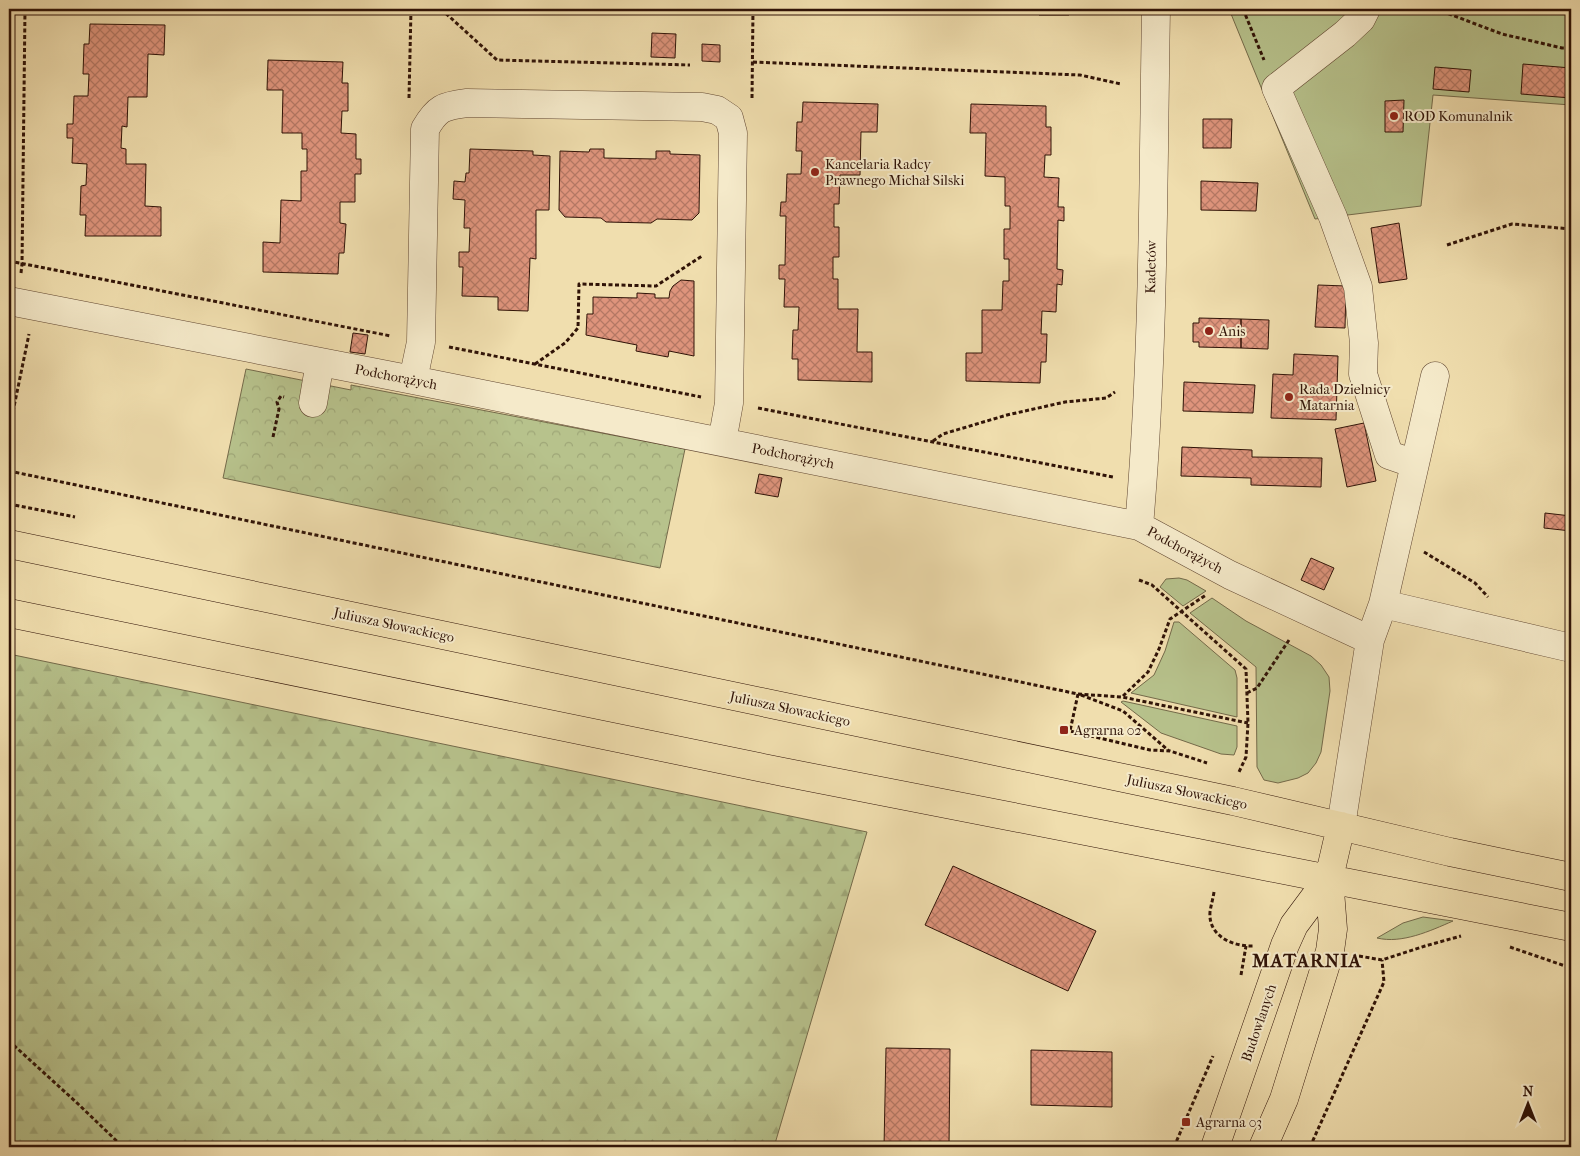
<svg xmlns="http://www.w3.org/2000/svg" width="1580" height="1156" font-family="'IM FELL French Canon',serif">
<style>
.green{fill:#b7c28c;stroke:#746a4a}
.forest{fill:url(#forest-firs);stroke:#746a4a}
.park{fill:url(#park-crowns);stroke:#746a4a}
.building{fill:url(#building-cross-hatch);stroke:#301307}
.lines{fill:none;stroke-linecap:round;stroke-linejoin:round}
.minor-casing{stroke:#604631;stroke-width:29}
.major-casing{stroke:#301307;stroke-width:29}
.path{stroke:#301307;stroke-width:3;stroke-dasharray:4 2.5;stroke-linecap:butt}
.minor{stroke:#f5eaca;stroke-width:28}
.major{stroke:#f0deae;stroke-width:28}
.poi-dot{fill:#8f2418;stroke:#f5eaca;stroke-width:2}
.labels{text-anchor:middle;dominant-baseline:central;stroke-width:4;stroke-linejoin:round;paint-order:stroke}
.poi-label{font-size:14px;fill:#301307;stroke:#f5eaca;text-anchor:start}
.street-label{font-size:14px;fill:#301307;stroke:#f5eaca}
.district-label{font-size:19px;font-weight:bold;letter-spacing:1px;fill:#301307;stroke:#f5eaca}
</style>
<defs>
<pattern id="forest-firs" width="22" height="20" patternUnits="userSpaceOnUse" patternTransform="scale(1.25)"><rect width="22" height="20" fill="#b7c28c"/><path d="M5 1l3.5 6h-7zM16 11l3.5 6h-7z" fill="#9ea677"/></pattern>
<pattern id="park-crowns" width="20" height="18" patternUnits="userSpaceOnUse" patternTransform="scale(1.25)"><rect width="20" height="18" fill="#b7c28c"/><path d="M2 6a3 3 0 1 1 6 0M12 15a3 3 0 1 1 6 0" fill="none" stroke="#9ea677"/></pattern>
<pattern id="building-cross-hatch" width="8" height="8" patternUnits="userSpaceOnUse" patternTransform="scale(1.25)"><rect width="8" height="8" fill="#de947c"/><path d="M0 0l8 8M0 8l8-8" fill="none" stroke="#b47864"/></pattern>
</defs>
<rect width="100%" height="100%" fill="#f0deae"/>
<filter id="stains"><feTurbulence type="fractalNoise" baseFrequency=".004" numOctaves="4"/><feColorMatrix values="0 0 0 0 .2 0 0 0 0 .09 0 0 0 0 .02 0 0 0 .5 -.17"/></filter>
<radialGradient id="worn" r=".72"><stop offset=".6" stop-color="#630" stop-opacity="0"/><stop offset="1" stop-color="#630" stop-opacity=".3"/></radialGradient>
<path class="green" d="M1229 9H1571V105L1433 95 1421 206 1315 219Z
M1179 578 1187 580 1206 591 1183 606 1160 587 1166 579Z
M1212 598 1246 621 1311 656 1321 665 1329 677 1330 691 1321 752 1316 763 1308 773 1298 778 1278 783 1264 780 1257 767 1256 667 1190 613Z
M1174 622H1179L1235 670 1237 678V717L1131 693 1154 675 1165 651Z
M1123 701 1237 726V747L1234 755 1221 754 1161 733 1121 702Z
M1423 917 1453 921C1430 931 1402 944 1377 938L1403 923Z"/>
<path class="forest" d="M9 654 867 832 774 1147H9Z"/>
<path class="park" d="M246 369 351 390V385L685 449 660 568 223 478Z"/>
<path class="building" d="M1039 9H1070L1069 15H1039Z
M90 24 165 25 164 55 148 54 147 97H128L127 127 122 126 121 148 126 149V164H146L145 206 161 207V236H85L86 215H80L81 186 86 185 87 164 72 163 73 138H67V124H73L74 96H88L89 74H83L84 44H89Z
M652 33 676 34 675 58 651 57Z
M702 44 720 45V62L702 61Z
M268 60 343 62 342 83H348V111H342L341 133 356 134V159H361V174H355V202H340V223L346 224 344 253H339L338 274 263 272V242L280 243 281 200 301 201V171H307V149H302V133H282L283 90H267Z
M1523 64 1571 68V98L1521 94Z
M1435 67 1471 70 1469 92 1433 89Z
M1404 100 1403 132H1385V101Z
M803 102 878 104 877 132H861L860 175H840L839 204H834V227H839V257H833V279H838V309H858L857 352H872V382L798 380V359H792L793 330H798L799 307H784L785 279H779V265H785L786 216H780L781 202H786L787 174H801L802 151H796L797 122H802Z
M971 104 1046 106V127H1051V155H1045L1044 177 1059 178 1058 207H1064V221L1058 220 1057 269 1063 270 1062 285 1057 284 1056 312 1042 311 1041 334H1047L1046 362H1041L1040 383 966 381V353H982V310H1002L1003 281H1009V259H1004V229H1010V206H1005V177L985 176 986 133H970Z
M1203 119H1232L1231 148H1203Z
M470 149 533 151V155L550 156 549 210H536V259L530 258 528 311 498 310V297L462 296 463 267H459V252H469L470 228H464L465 200 453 199 454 181 465 182 466 173H469Z
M590 149H604V158L656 159V151H670V154L700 155 699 213 692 220 657 219 651 223 606 222 601 218 565 217 559 210 560 151 589 152Z
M1201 181 1258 183 1256 211 1201 210Z
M1399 223 1407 279 1379 283 1371 228Z
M681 280 694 281V356L669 351 668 357 636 351 637 345 586 335 587 314H593V297L637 298V293L655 294V298H669L670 291 673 286Z
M1318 285 1346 286 1345 328 1315 327Z
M1199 318 1241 319V348L1199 347V342H1193V323H1199Z
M1241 319 1269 320 1268 349 1241 348Z
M353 333 368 335 365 354 350 352Z
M1294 354 1338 356 1336 420 1271 418 1273 374 1293 375Z
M1184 382 1255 385 1253 413 1183 411Z
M1364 423 1376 481 1347 487 1335 429Z
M1182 447 1252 450V457L1322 458 1321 487 1251 485V478L1181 476Z
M759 474 782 478 778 497 755 493Z
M1545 513 1571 516V531L1544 528Z
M1311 558 1334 568 1324 590 1301 580Z
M953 866 1096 931 1068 991 925 925Z
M886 1048 950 1049 949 1147H884Z
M1031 1050 1112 1052V1107L1031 1105Z"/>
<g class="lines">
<defs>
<path id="minor" d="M1366 9 1361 19 1345 34 1276 88 1333 217 1358 287 1364 343 1363 374 1389 455 1415 464
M9 301 413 380 1139 526 1230 575 1370 640
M413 380 421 342 425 129C437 108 443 106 467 103L702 107 717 110 729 118 733 133 729 403 722 442
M313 403 320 362
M1139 526C1154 354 1153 181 1156 9
M1383 604 1571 648
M1341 826 1370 640 1383 604 1435 376"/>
<path id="major" d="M9 544 1233 801 1450 852 1571 877
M9 613 783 772 1198 853 1571 927
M1215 1147 1285 945 1294 925 1329 878
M1263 1147 1284 1099 1330 951 1333 929 1329 878 1341 826"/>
</defs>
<use href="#minor" class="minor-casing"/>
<use href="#major" class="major-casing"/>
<path class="path" d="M441 9 497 60 690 65
M1243 9 1264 60
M1436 9 1502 34 1562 48H1571
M753 62 1080 75 1121 84
M409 98 411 9
M752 98 753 9
M1447 245 1512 224 1571 229
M9 261 391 336
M21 273 22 264 25 9
M449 347 701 397
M535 364 565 343 578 328 579 284 656 286 702 256
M758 408 1113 477
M9 431 29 334
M273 437 279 409 277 402 281 396 284 397
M933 441 943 434 1007 415 1065 402 1106 398 1115 392
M9 471 1078 694 1122 697 1248 723
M9 504 75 517
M1424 552 1475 583 1488 597
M1139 580 1152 585 1246 669 1248 723 1246 757 1239 772
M1247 693 1257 688 1289 640
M1078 694 1070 731 1150 750 1170 751 1207 763
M1081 695 1123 711 1169 751
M1123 696 1148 672 1159 649 1170 619 1206 595
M1214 892C1213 899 1211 905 1210 912 1208 936 1233 947 1254 946
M1510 947 1571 968
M1359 956 1382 960 1425 946 1461 936
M1241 975 1246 946
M9 1041 76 1102 123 1147
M1174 1147 1213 1056
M1310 1147 1384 982 1382 960"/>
<use href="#minor" class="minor"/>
<use href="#major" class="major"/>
</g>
<g class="poi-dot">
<circle cx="1394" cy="116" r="5"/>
<circle cx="815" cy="172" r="5"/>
<circle cx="1209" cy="331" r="5"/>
<circle cx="1289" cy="397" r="5"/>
<rect x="1059" y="725" width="10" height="10" rx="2.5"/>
<rect x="1181" y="1117" width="10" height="10" rx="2.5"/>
</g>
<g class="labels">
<g class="poi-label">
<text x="1404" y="116">ROD Komunalnik</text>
<text x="825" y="164">Kancelaria Radcy<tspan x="825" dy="16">Prawnego Michał Silski</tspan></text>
<text x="1219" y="331">Anis</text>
<text x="1299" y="389">Rada Dzielnicy<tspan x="1299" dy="16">Matarnia</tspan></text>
<text x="1074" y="730">Agrarna 02</text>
<text x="1196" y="1122">Agrarna 03</text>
</g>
<g class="street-label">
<text transform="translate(1151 267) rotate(-89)">Kadetów</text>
<text transform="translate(396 377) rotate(11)">Podchorążych</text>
<text transform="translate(793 456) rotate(11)">Podchorążych</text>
<text transform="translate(1185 550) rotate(28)">Podchorążych</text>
<text transform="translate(394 625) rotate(12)">Juliusza Słowackiego</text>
<text transform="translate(790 709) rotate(12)">Juliusza Słowackiego</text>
<text transform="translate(1187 792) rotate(12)">Juliusza Słowackiego</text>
<text transform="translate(1259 1023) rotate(-71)">Budowlanych</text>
</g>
<g class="district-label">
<text x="1307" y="961">MATARNIA</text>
</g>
</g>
<rect width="1580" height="1156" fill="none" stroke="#f0deae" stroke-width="30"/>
<rect x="10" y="10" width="1560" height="1136" fill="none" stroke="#301307" stroke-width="2.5"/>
<rect x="15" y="15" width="1550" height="1126" fill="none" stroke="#301307"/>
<g transform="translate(1528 1104)" stroke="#f5eaca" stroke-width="4" paint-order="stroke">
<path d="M0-4L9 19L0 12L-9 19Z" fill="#301307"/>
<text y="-8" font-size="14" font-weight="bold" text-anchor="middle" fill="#301307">N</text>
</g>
<rect width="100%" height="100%" filter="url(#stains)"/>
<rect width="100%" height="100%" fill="url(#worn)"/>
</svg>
